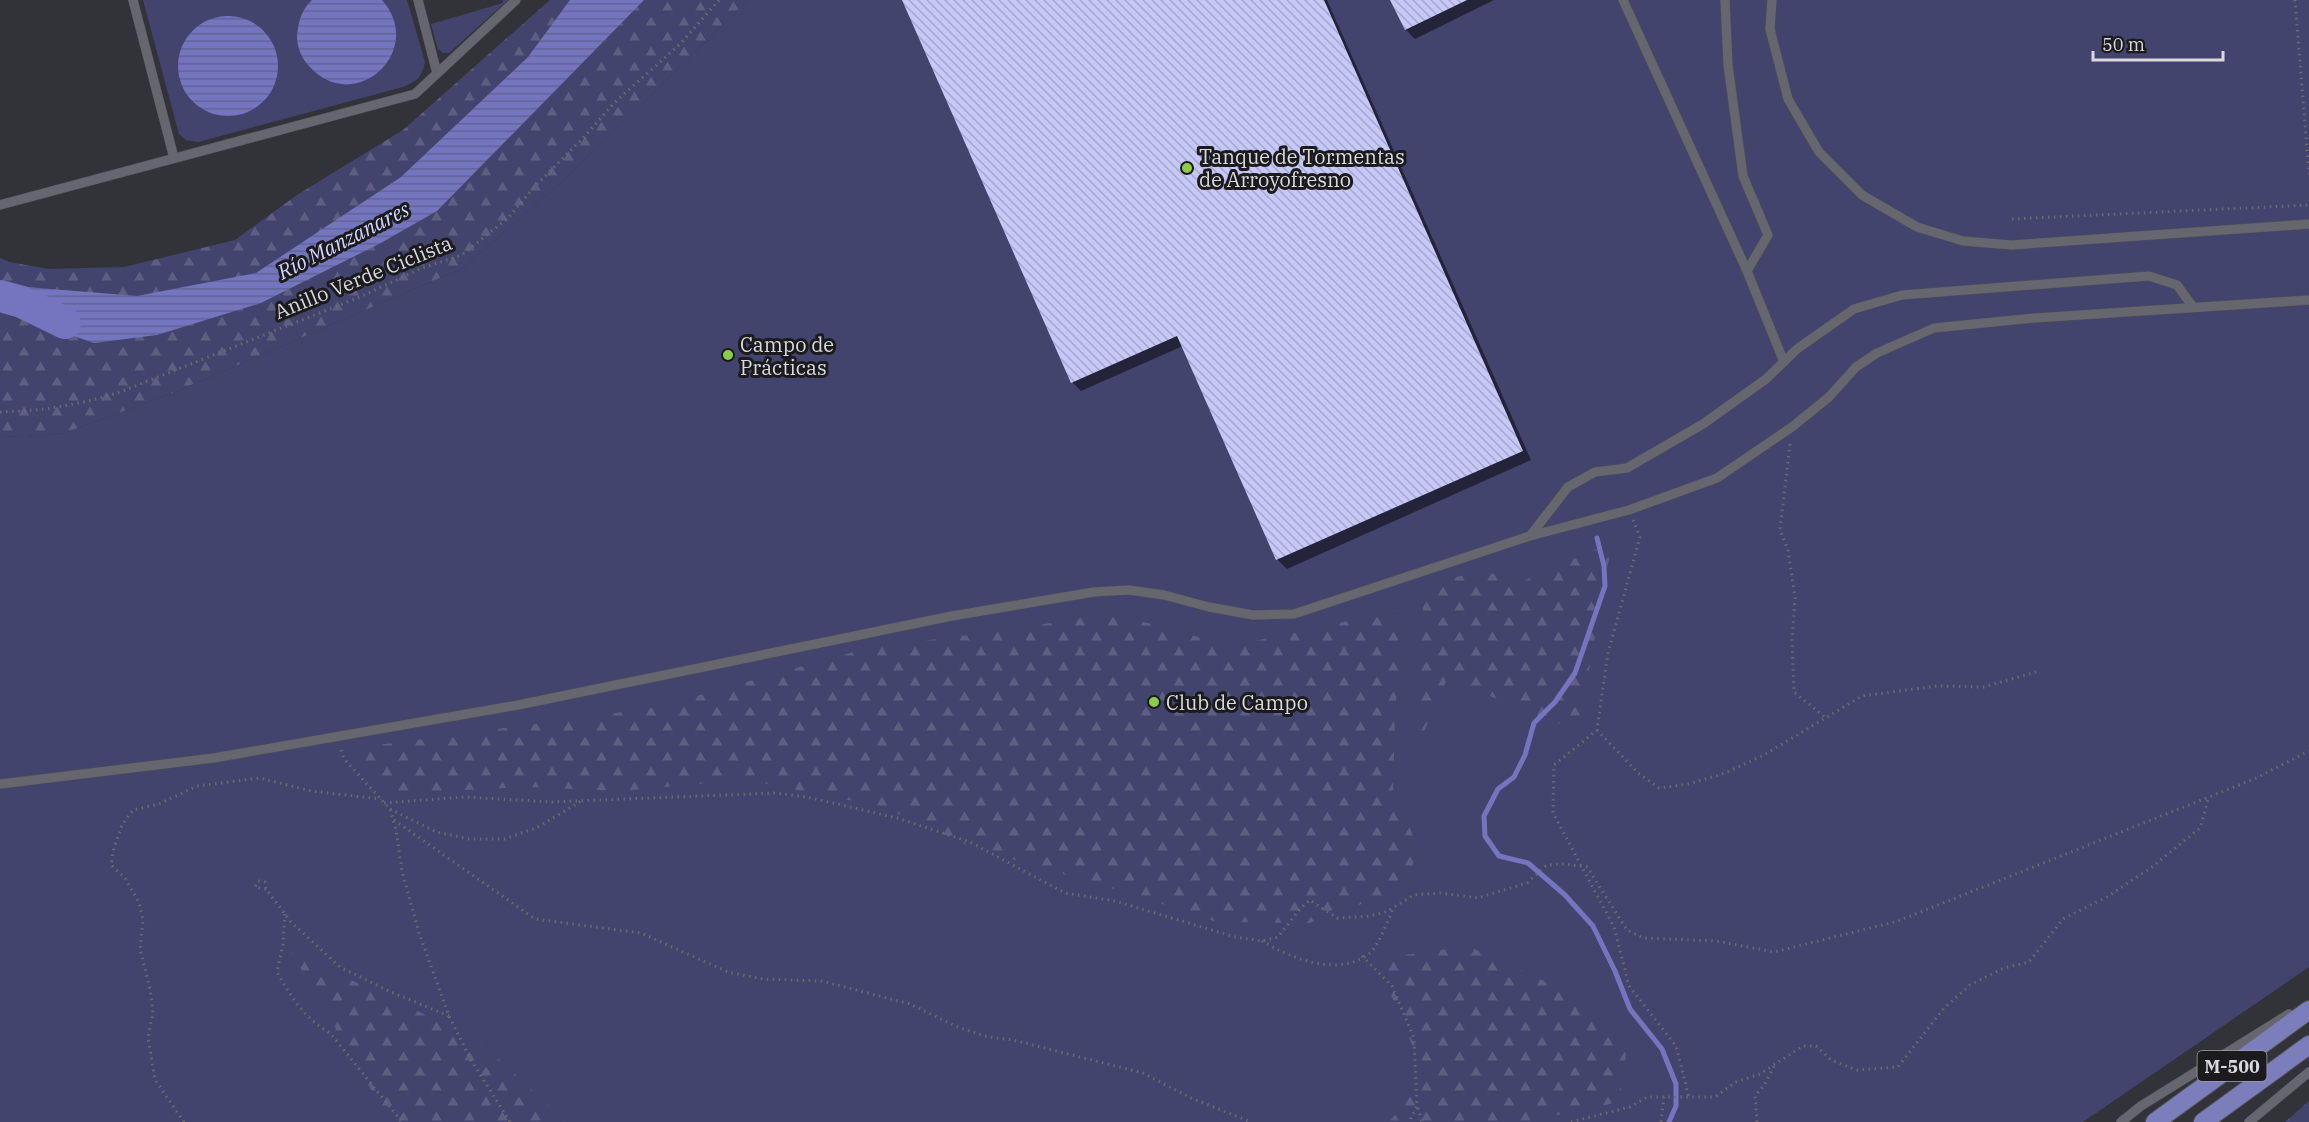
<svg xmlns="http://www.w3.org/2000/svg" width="2309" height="1122" font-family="'IBM Plex Serif',serif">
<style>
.grass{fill:#43446e}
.forest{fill:url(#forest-firs)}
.water{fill:url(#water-rules)}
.shadow{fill:#0007}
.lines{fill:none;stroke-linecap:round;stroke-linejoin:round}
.stream{stroke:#7475be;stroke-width:5}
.river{stroke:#7475be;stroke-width:32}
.building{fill:url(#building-back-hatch)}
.service-casing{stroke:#4f5055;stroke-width:10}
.trunk-casing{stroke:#4f5055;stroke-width:20}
.path{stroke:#6a6b70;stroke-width:3;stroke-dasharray:1.5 4.5;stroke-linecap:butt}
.service{stroke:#66676e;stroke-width:9}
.trunk{stroke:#7c7ebb;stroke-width:18}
.poi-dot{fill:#8bce46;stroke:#1b1b1e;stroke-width:2}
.labels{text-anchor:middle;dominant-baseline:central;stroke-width:6;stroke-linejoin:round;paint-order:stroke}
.shield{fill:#1b1b1e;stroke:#a0a0a4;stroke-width:1.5}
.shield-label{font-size:18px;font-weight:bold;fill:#d9d9dd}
.poi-label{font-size:20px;fill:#d9d9dd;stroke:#1b1b1e;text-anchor:start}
.street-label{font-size:20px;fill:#d9d9dd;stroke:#1b1b1e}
.water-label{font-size:21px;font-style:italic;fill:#d2d5fe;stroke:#1b1b1e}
</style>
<defs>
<pattern id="forest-firs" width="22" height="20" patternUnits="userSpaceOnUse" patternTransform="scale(1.5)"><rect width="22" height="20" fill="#43446e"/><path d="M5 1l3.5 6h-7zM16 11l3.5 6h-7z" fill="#5e5e82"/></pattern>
<pattern id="water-rules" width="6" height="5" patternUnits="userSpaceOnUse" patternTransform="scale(1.5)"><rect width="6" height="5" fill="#7475be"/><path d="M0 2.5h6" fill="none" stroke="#626393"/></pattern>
<pattern id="building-back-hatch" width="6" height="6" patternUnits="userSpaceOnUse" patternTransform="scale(1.5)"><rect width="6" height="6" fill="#c6c9f8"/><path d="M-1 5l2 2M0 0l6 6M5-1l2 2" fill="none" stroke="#a5a7ca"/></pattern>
</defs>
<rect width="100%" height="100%" fill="#323339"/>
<path class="grass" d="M143 0H407L425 62C422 77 417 81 403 87L198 142 186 140 179 134Z
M503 0H508L449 53H443L438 49 431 24 503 3Z
M748 0H2309V967L2083 1122H0V436L26 437 64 433 173 393 463 268 567 177Z"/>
<path class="forest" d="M550 0H748L567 177 463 268 173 393 64 433 26 437 0 436V258L9 262 49 269 124 267 235 240 297 195 403 130Z
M1612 542 1578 731 1447 679 1417 748 1424 587 1480 570 1521 582Z
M1404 609 1395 712 1393 790 1419 849 1403 889 1309 923 1217 922 1135 895 971 847 883 807 747 780 619 791 526 787 390 794 359 768 355 748 653 708 868 648 1008 630 1111 613 1231 646Z
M1468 946 1588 1001 1626 1054 1619 1102 1525 1122H1389L1426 1078 1376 959Z
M291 952 441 1022 488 1049 566 1122H390Z
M2309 1101V1122H2285Z"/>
<path class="water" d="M312 0H382C427 51 354 117 309 66 302 59 297 47 297 37 298 23 301 10 312 0Z
M570 0H644L437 211 379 244 261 303 157 335 94 343 30 321 26 287 137 296 256 273 401 177 528 57Z
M178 66a50 50 0 1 1 100 0a50 50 0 1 1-100 0Z"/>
<path class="shadow" d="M903 0H1327L1531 460 1287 569 1278 560 1183 346 1081 391 1072 382Z
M1392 0H1494L1415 39 1406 30Z"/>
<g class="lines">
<path class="stream" d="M1597 538 1604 566 1605 586 1575 673 1555 702 1534 723 1525 755 1514 777 1498 789 1484 816 1485 836 1499 856 1528 863 1565 895 1593 926 1615 971 1630 1009 1662 1049 1676 1084V1106L1669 1122"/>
<path class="river" d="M0 296 22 302 65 323"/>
</g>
<path class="building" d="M902 0H1324L1523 451 1276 560 1177 336 1071 383Z
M1390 0H1467L1405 30Z"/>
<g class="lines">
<defs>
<path id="service" d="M133 0 174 158
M418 0 437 73
M1623 0 1747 271 1784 362
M1725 0 1728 65 1743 176 1768 235 1747 271
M1772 0 1770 29 1788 99 1819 152 1862 195 1917 227 1963 241 2012 245 2309 224
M0 205 415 94 516 0
M1530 536 1568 487 1595 472 1627 468 1703 424 1766 379 1797 349 1854 309 1902 295 2149 276 2177 285 2193 307
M0 784 214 758 518 705 952 616 1094 592 1129 590 1164 595 1209 607 1253 615 1294 614 1530 536 1629 510 1717 478 1792 427 1829 397 1856 367 1877 353 1934 328 2035 318 2309 300
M2121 1122 2141 1106 2289 1014
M2249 1122 2309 1072"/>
<path id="trunk" d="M2155 1122 2309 1010
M2203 1122 2309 1045"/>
</defs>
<use href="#service" class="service-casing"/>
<use href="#trunk" class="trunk-casing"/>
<path class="path" d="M2295 0 2309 174
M2012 219 2309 205
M0 412C42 411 80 405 120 392L360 297 422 268 462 255 508 218 535 186 585 136 614 103 681 43 719 0
M1790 444 1780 530 1788 550 1795 598 1792 640 1794 692 1826 718
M1633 520 1640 537 1608 653 1597 730 1554 765 1553 813 1614 927 1629 986 1676 1046 1689 1097
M1597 730 1638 773 1659 788 1689 784 1725 773 1764 755 1862 696 1937 686 1984 687 2039 671
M341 750 344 759 390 809 396 830 402 871 419 933 449 1016 471 1060 510 1122
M384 803 465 797 552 802 774 793 807 797 897 818 970 842 1065 893 1115 901 1235 937 1262 941 1278 937 1300 909 1310 900 1337 918 1369 916 1386 912 1414 895 1440 893 1478 898 1527 883 1547 865 1563 864 1587 867 1627 930 1643 938 1716 941 1774 952 1898 921 2254 779 2309 751
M390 809 436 832 469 839H504L536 828 583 800
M394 820 535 919 641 933 728 972 763 979 822 981 910 1004 955 1026 988 1037 1013 1040 1143 1073 1191 1098 1251 1122
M266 889 255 887 258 881 265 882 266 889 291 922 340 967 391 992 449 1016
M285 914 283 944 277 972C291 997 304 1018 330 1033L402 1122
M1262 941C1292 959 1342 979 1372 951 1379 943 1389 919 1393 908
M1362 956 1392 986 1414 1038 1417 1106 1409 1122
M1418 1108 1422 1122
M184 1122 155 1080 148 1037 153 1013 150 989 140 949 143 920 139 903 125 878 111 865 113 851 122 825 133 810 159 804 197 786 260 778 311 791 381 799
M1571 1122 1630 1107 1647 1097H1715L1736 1082 1760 1074 1803 1046H1816L1831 1060 1857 1070 1898 1067 1944 1008 1970 985 2004 968 2029 962 2063 919 2107 897 2152 867 2200 828 2209 796
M1661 1122 1664 1096
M1757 1122 1755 1096 1765 1084 1775 1064"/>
<use href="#service" class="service"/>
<use href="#trunk" class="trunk"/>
</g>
<g class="poi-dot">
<circle cx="1187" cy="168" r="6"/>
<circle cx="728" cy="355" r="6"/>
<circle cx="1154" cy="702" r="6"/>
</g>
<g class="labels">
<rect class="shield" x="2197.5" y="1051" width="69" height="30" rx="4.5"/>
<g class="shield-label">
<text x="2232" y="1066">M-500</text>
</g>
<g class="poi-label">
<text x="1199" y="156">Tanque de Tormentas<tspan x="1199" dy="23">de Arroyofresno</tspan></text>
<text x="740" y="344">Campo de<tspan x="740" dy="23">Prácticas</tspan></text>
<text x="1166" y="702">Club de Campo</text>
</g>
<g class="street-label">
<text transform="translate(363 277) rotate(-22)">Anillo Verde Ciclista</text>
</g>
<g class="water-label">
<text transform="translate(343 240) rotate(-27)">Río Manzanares</text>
</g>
</g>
<path d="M2093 51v9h130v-9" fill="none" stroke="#d9d9dd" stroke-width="3"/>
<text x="2102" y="51" font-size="18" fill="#d9d9dd" stroke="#1b1b1e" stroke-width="4.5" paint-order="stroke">50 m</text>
</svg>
